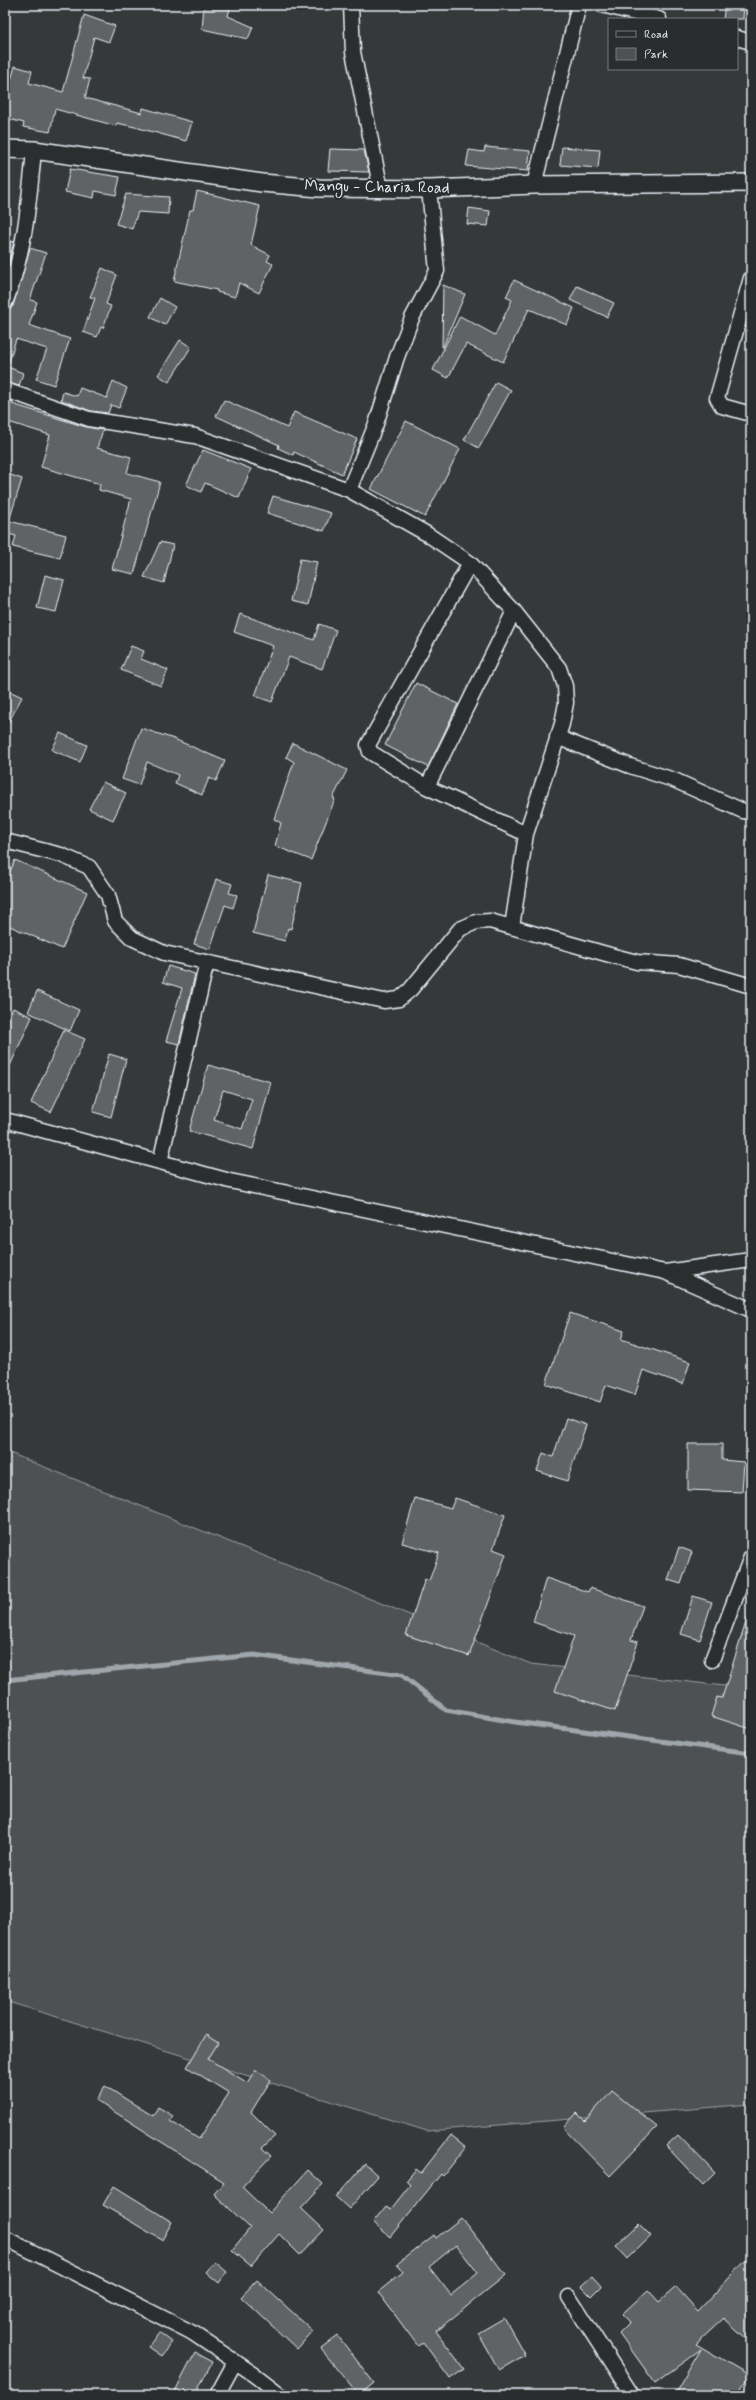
<svg xmlns="http://www.w3.org/2000/svg" width="756" height="2400" font-family="Mynerve,sans-serif">
<style>
.green{fill:#4d5152;stroke:#9aa1a5}
.lines{fill:none;stroke-linecap:round;stroke-linejoin:round}
.stream{stroke:#a0a7ac;stroke-width:5}
.building{fill:#5f6365;stroke:#e8f1f8;fill-rule:evenodd}
.minor-casing{stroke:#e8f1f8;stroke-width:17}
.tertiary-casing{stroke:#e8f1f8;stroke-width:20}
.minor{stroke:#2a2d2e;stroke-width:14}
.tertiary{stroke:#2a2d2e;stroke-width:17}
.labels{text-anchor:middle;dominant-baseline:central;stroke-width:4;stroke-linejoin:round;paint-order:stroke}
.street-label{font-size:16px;fill:#e8f1f8;stroke:#2a2d2e}
</style>
<rect width="100%" height="100%" fill="#35393a"/>
<filter id="ink" filterUnits="userSpaceOnUse"><feTurbulence type="fractalNoise" baseFrequency=".025" numOctaves="2"/><feDisplacementMap in="SourceGraphic" scale="8" xChannelSelector="R" yChannelSelector="G"/><feConvolveMatrix kernelMatrix="1 2 1 2 8 2 1 2 1" color-interpolation-filters="sRGB"/></filter>
<g filter="url(#ink)">
<path class="green" d="M5 1451 531 1664 751 1689V2104L427 2131 5 2001Z"/>
<g class="lines">
<path class="stream" d="M5 1680 254 1655 402 1675 446 1710 515 1722 751 1753"/>
</g>
<path class="building" d="M204 5H231L228 16 253 27 248 39 202 29Z
M725 5H744L743 19H723Z
M84 15 115 26 109 42 94 37 83 78 90 79 85 98 142 113 143 108 192 122 186 141 135 127 117 123 116 126 55 109 50 132 23 127 24 123 5 118V101L15 66 32 71 29 83 63 92Z
M485 147 530 151 528 171 466 166 469 150 484 152Z
M562 147 600 150 598 168 560 165Z
M330 149 364 150 369 172 328 171Z
M70 169 120 177 116 195 95 191 94 198 65 192Z
M197 191 260 206 251 245 270 255 267 261 273 264 259 293 239 283 235 297 217 292V290L174 281 190 210H193Z
M126 194 169 197 168 214 138 212 132 229 116 224Z
M469 208 490 211 488 226 467 224Z
M5 239 14 242 5 277Z
M30 248 46 253 30 300 37 302 29 325 70 339 54 385 36 379 47 349 16 339 8 365H5V311L13 306Z
M102 268 117 275 106 304 111 306 103 328 101 327 97 337 83 332 95 298 90 297Z
M514 280 574 308 567 325 529 309 503 362 466 344 448 378 433 370 460 316 495 335 512 300 506 297Z
M443 285 465 294 443 347H442Z
M577 286 614 303 607 317 570 300Z
M160 298 175 307 165 325 150 317Z
M180 340 191 347 169 382 158 375Z
M5 366 23 373 19 386 5 382Z
M113 381 127 388 119 408 111 405 108 413 91 411 61 400 63 392 77 396 80 388 107 398Z
M496 382 511 390 479 448 464 440Z
M5 399 13 402 12 404 86 427 103 430 97 448 131 457 127 473 160 482 134 574 112 569 131 499 99 490 100 484 41 467 50 435 5 421Z
M224 400 287 428 294 412 357 439 342 474 294 452 293 455 278 448 279 445 216 416Z
M406 421 460 449 425 517 371 489Z
M203 450 251 469 239 498 205 483 201 492 186 485Z
M5 473 22 479 9 521 66 535 60 558 13 547 16 536 5 533Z
M273 496 331 513 324 531 267 513Z
M160 542 173 545 164 583 144 577Z
M300 559 317 562 308 605 291 601Z
M45 575 64 580 56 612 37 608Z
M240 614 314 640 319 624 336 630 322 669 289 657 272 702 255 696 273 646 234 632Z
M131 646 144 651 141 659 168 670 161 686 121 670Z
M416 683 458 704 428 767 385 745Z
M5 689 22 697 5 729Z
M141 728 174 739 225 761 216 781 209 778 202 795 175 783 178 775 147 762 139 785 122 779Z
M60 733 87 745 80 762 52 750Z
M293 743 347 770 333 798 335 799 311 860 275 846 281 823 274 819 294 762 286 757Z
M103 782 126 793 113 820 89 809Z
M15 860 87 892 62 949 5 924V883Z
M268 875 302 883 291 929 288 928 285 941 253 933Z
M216 879 232 884 229 893 237 895 233 908 225 905 210 949 194 944Z
M168 966 195 974 179 1044 166 1041 182 988 163 982Z
M37 991 79 1010 70 1031 28 1012Z
M13 1008 32 1017 5 1077V1025Z
M64 1030 85 1039 51 1112 31 1103Z
M109 1054 126 1059 111 1117 93 1112Z
M208 1065 271 1082 253 1149 189 1131ZM223 1090 252 1099 242 1129 214 1120Z
M570 1313 624 1331 621 1339 690 1362 683 1384 643 1370 635 1395 606 1385 600 1402 546 1384Z
M566 1418 586 1425 567 1481 537 1471 543 1453 553 1457Z
M688 1444H722V1460L744 1462 742 1492 688 1490Z
M415 1498 451 1508 455 1498 505 1515 493 1549 506 1554 469 1656 406 1635 425 1579 429 1581 439 1553 402 1543Z
M679 1547 692 1552 681 1584 668 1580Z
M546 1578 588 1592 590 1588 643 1606 631 1640 638 1642 615 1711 555 1691 574 1636 533 1622Z
M693 1596 712 1602 700 1640 681 1634Z
M748 1616H751V1729L711 1716 717 1697 722 1698Z
M206 2035 218 2043 208 2059 248 2083 256 2070 271 2080 251 2112 275 2136 262 2148 271 2156 242 2187 269 2213 308 2170 323 2184 301 2208 324 2230 300 2255 279 2234 251 2266 232 2250 250 2228 214 2194 224 2182 96 2100 105 2086 153 2116 158 2107 173 2116 170 2121 199 2139 229 2093 187 2067Z
M612 2091 657 2127 610 2176 563 2128 577 2113 585 2121Z
M451 2135 466 2147 443 2176 441 2174 390 2237 373 2222 386 2206 391 2209 410 2185 406 2181 416 2169 421 2173Z
M678 2135 715 2173 703 2185 666 2146Z
M365 2164 378 2176 349 2209 336 2197Z
M114 2186 172 2222 162 2240 103 2205Z
M461 2218 506 2275 436 2331 464 2369 450 2379 423 2342 418 2346 378 2292 403 2272 397 2264 434 2235 436 2238ZM456 2245 478 2273 451 2295 429 2267Z
M639 2224 651 2236 628 2259 616 2246Z
M751 2255V2343L724 2318 696 2344 749 2375 737 2395H674L701 2349 655 2383 619 2333 630 2322 622 2314 648 2290 659 2302 676 2287 698 2311Z
M215 2262 227 2272 219 2283 206 2272Z
M592 2276 601 2286 591 2296 581 2286Z
M257 2280 313 2331 297 2349 241 2297Z
M504 2318 525 2355 499 2370 478 2333Z
M159 2332 172 2342 161 2356 148 2347Z
M338 2336 374 2383 359 2395 321 2349Z
M195 2353 212 2362 195 2395H173Z"/>
<g class="lines">
<defs>
<path id="minor" d="M351 5 353 52 381 190
M602 5 659 19
M737 38 751 42
M534 185 579 5
M751 278 717 398 722 406 751 414
M5 303C25 252 29 203 34 150
M5 390 89 419 195 436 349 490 427 534 470 563 514 611 559 668 565 686 566 703 562 724 526 834 512 927
M349 490 376 424 397 357 412 318 437 271 429 189
M470 563 368 745 370 752 427 787 526 834
M557 737 630 766 674 780 743 811 751 812
M427 787 514 611
M5 841 61 855 89 867 108 895 115 921 132 938 164 953 384 1001 399 999 410 990 460 929 476 922 490 921 610 955 637 962 679 965 751 986
M5 1120 230 1181 665 1272 751 1260
M160 1162 207 962
M665 1272 751 1310
M712 1660 751 1557
M5 2238 191 2332 255 2375 281 2395
M569 2297 632 2395
M217 2395 235 2362"/>
<path id="tertiary" d="M5 149 34 150 262 183 319 188 429 189 534 185 751 183"/>
</defs>
<use href="#minor" class="minor-casing"/>
<use href="#tertiary" class="tertiary-casing"/>
<use href="#minor" class="minor"/>
<use href="#tertiary" class="tertiary"/>
</g>
</g>
<g class="labels">
<g class="street-label">
<text transform="translate(377 187) rotate(1)">Mangu - Charia Road</text>
</g>
</g>
<rect width="756" height="2400" fill="none" stroke="#2a2d2e" stroke-width="20"/>
<rect x="10" y="10" width="736" height="2380" fill="none" stroke="#e8f1f8" stroke-width="1.5" filter="url(#ink)"/>
<rect x="608" y="18" width="130" height="52" fill="#2a2d2e" stroke="#767b7f"/>
<rect x="616" y="31" width="20" height="6" fill="#2a2d2e" stroke="#767b7f"/>
<text x="644" y="38" font-size="12" fill="#e8f1f8">Road</text>
<rect x="616" y="48" width="20" height="12" fill="#4d5152" stroke="#767b7f"/>
<text x="644" y="58" font-size="12" fill="#e8f1f8">Park</text>
</svg>
